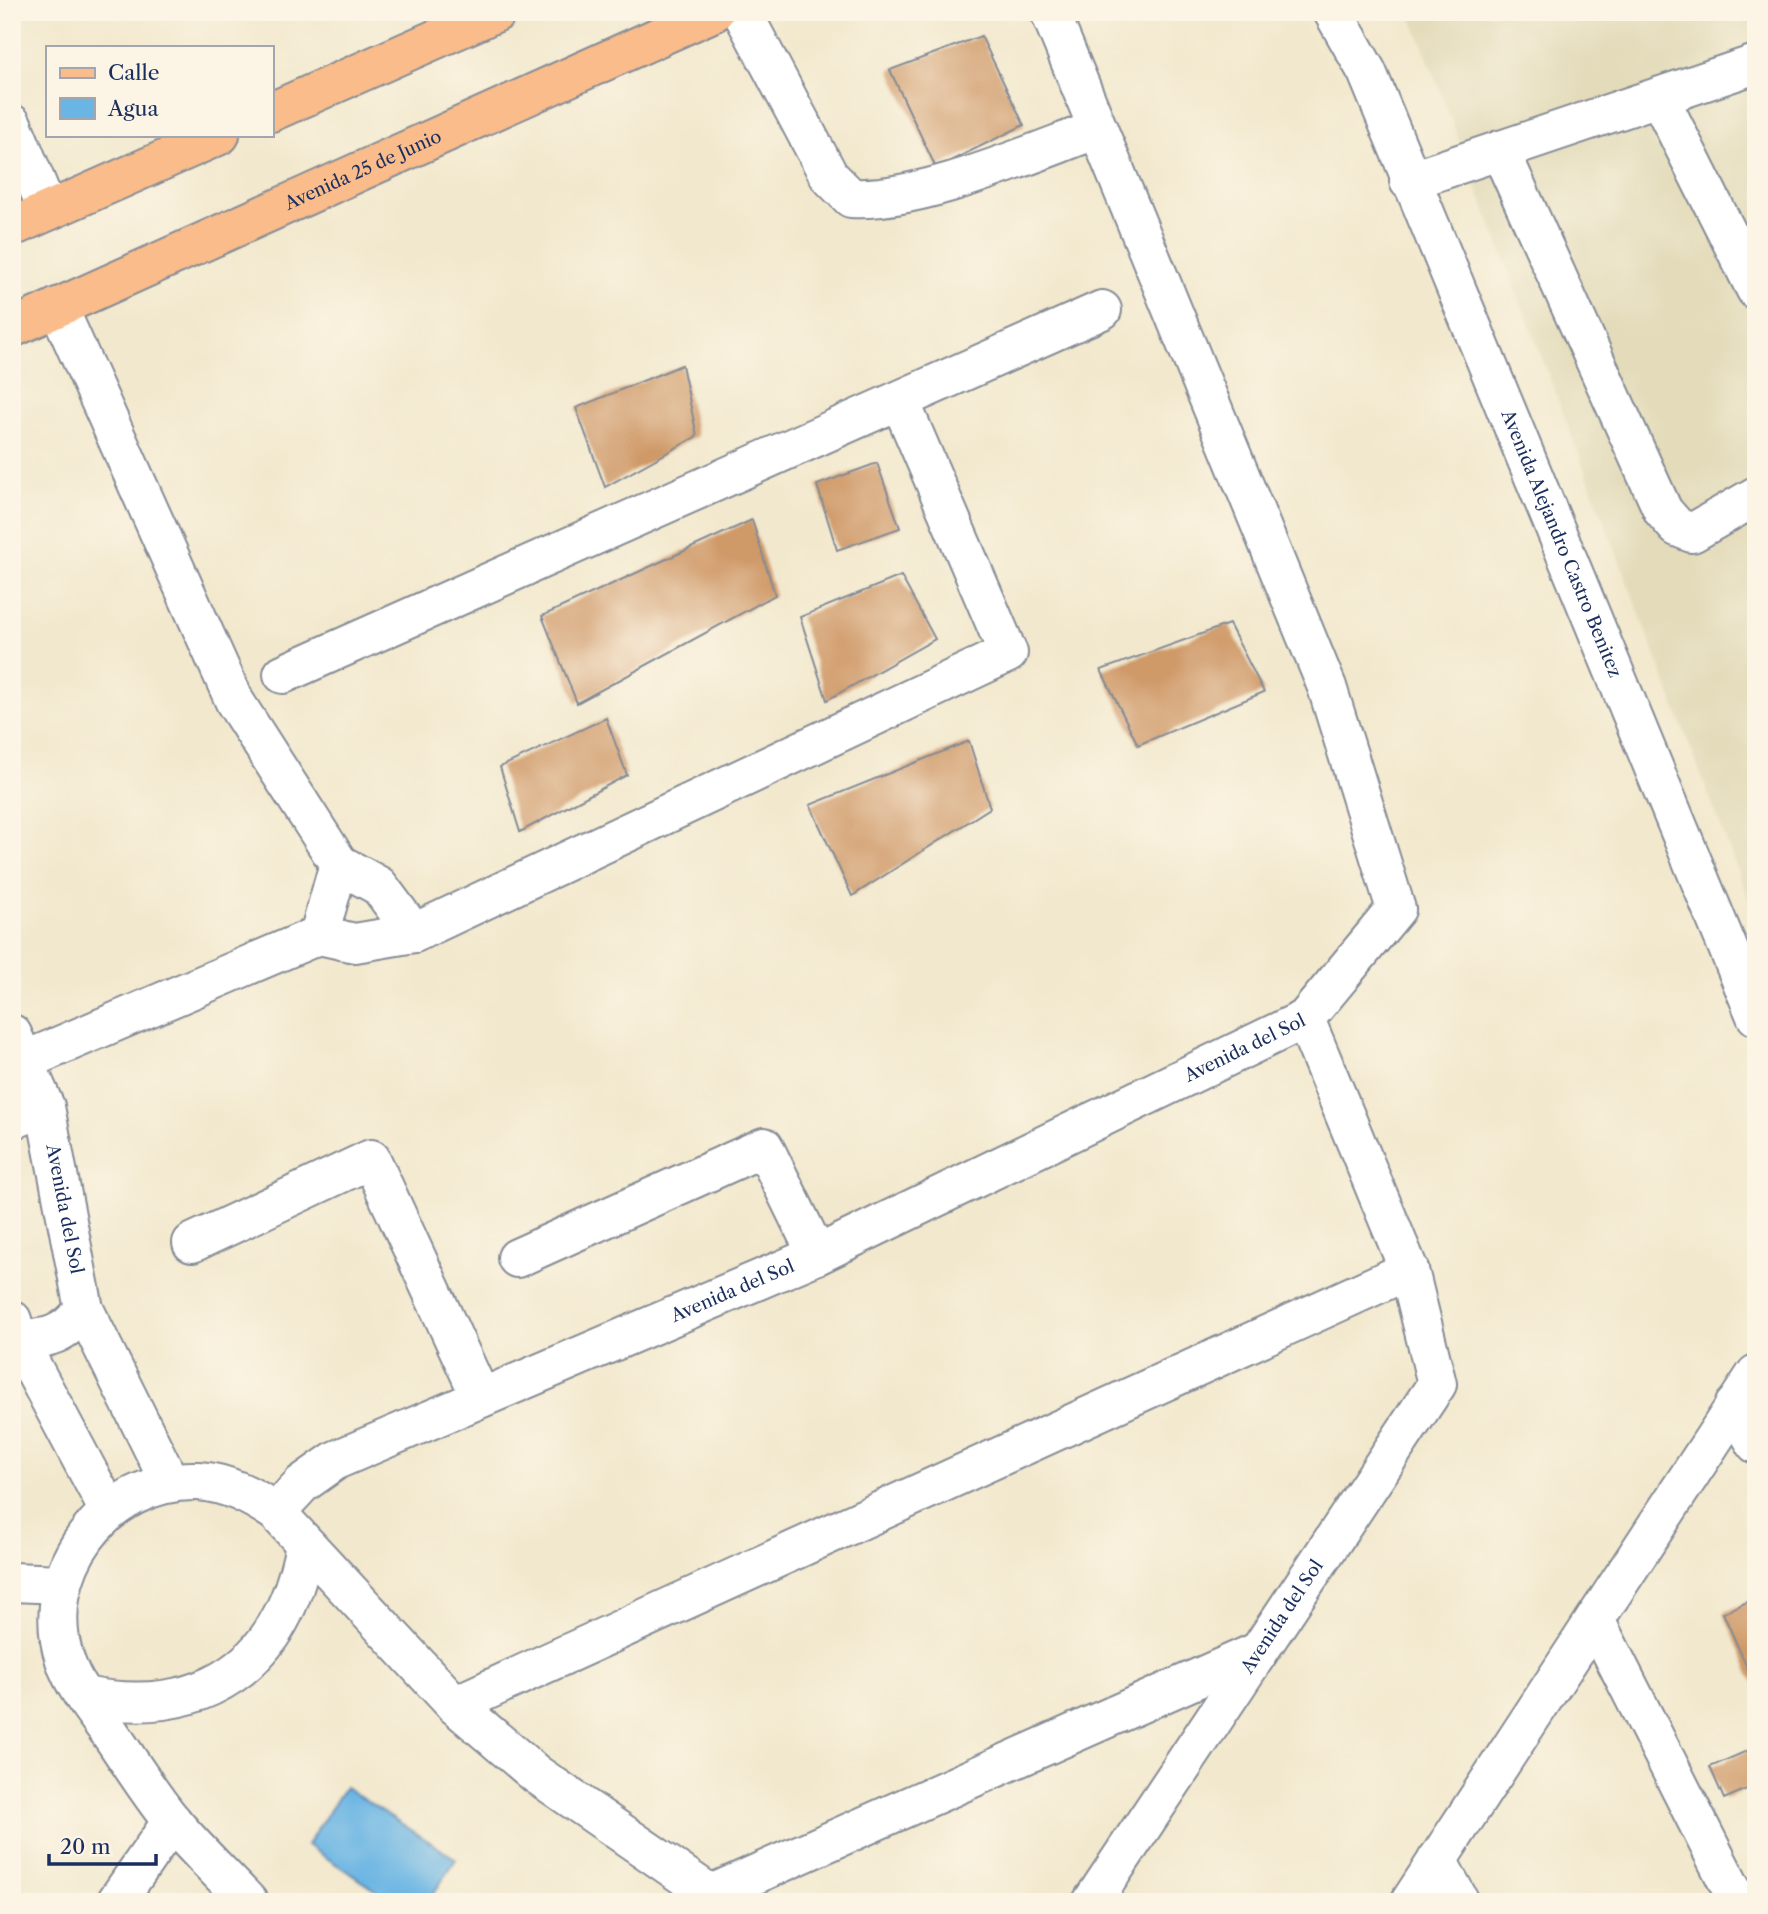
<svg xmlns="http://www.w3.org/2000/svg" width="1768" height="1914" font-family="'Libre Caslon Text',serif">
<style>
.built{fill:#e3dbba}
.water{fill:#6bb5e4;stroke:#4372a1;stroke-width:2}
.building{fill:#cf9967}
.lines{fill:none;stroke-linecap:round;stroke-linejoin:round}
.minor-casing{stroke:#868c96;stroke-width:42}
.major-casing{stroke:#868c96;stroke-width:42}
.minor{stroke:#fff;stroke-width:38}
.major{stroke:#f9bc8a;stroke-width:38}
.labels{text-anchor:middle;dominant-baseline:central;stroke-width:5;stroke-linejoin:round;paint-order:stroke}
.street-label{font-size:18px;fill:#1b2f5e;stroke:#fcf5e5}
</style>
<rect width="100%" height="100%" fill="#fcf5e5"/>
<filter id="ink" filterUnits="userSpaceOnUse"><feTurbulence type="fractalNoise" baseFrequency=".0143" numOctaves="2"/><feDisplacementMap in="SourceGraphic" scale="14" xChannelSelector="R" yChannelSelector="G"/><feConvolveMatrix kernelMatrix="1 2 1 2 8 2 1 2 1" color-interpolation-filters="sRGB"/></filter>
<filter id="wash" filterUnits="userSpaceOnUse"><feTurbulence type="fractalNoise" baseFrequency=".00686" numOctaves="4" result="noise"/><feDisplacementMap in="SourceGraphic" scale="28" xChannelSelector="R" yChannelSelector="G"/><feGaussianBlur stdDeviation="1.57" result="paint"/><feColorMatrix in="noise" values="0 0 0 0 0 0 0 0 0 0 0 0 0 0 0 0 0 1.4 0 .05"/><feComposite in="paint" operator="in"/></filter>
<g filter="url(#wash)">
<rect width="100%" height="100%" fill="#f2e8cd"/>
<path class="built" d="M1410 12H1720L1724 18 1738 12H1756V919Z"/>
<path class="water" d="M345 1787 456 1859 428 1902H394L307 1845Z"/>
<g id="blocks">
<path class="building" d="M981 36 1024 125 936 168 890 70Z
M682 365 697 436 605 487 576 408Z
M877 463 900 528 837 550 817 485Z
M752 520 775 595 577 703 542 616Z
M901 576 935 639 827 700 800 617Z
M1229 624 1264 692 1138 745 1101 670Z
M606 718 627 775 520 832 500 767Z
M969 741 990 808 852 896 810 805Z
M1756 1598V1688L1723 1613Z
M1756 1747V1785L1724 1799 1710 1767Z"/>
</g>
</g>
<g filter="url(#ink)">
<use href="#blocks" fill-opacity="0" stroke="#868c96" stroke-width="2"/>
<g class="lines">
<defs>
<g id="minor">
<path d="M742 12 829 176 851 198C921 202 1029 154 1098 129"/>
<path id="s1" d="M1333 12 1367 72 1756 1016"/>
<path d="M1659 97 1756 290"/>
<path d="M12 124 48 211"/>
<path d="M1500 150 1663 511 1677 527 1692 533 1756 496"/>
<path d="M1409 181 1756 64"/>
<path d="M58 307 235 702 339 864 319 935"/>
<path d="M283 674 1102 310"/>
<path d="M339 864 379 886 414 933"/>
<path id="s2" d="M12 1034 45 1107 84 1309 170 1483"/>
<path d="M24 1061 319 935 355 943 414 933 1008 653 900 401"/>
<path d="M12 1120 45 1107"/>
<path d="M192 1243 371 1159 481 1398"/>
<path d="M517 1258 764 1147 817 1255"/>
<path d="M12 1320 17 1338 109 1511"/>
<path d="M17 1338C47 1341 66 1334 84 1309"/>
<path d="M1734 1406 1756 1444"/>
<path id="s3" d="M276 1512 302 1484 336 1460 817 1255 1305 1019 1396 909 1327 687 1050 12"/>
<path d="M12 1582 62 1584"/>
<path d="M1595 1620 1738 1902"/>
<path d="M84 1696C204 1720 283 1665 305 1545"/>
<path d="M455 1705 1409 1270"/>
<path d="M1437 1860 1460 1902"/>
<path d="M711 1894 1259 1651"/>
<path d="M116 1902 172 1821"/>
<path d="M248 1902C223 1875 195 1849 171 1820 149 1793 130 1762 110 1733 94 1711 74 1687 65 1660 36 1573 105 1478 198 1481 227 1483 252 1496 276 1512L455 1705 536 1774 722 1902"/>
<path id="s4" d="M1092 1902 1437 1384 1409 1270 1305 1019"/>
<path d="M1410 1902 1756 1374"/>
</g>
<g id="major">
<path d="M271 112 497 12"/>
<path d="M12 227 220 135"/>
<path id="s5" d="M12 328 714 12"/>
</g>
</defs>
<use href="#minor" class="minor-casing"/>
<use href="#major" class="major-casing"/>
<use href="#minor" class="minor"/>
<use href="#major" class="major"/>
</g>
</g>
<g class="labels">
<g class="street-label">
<text stroke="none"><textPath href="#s5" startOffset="385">Avenida 25 de Junio</textPath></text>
<text stroke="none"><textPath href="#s1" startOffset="579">Avenida Alejandro Castro Benitez</textPath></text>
<text stroke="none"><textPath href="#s3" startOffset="1078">Avenida del Sol</textPath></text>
<text stroke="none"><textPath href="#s2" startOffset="184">Avenida del Sol</textPath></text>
<text stroke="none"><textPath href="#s3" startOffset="511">Avenida del Sol</textPath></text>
<text stroke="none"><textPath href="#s4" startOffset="343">Avenida del Sol</textPath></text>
</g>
</g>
<rect width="1768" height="1914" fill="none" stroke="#fcf5e5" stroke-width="42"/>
<rect x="46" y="46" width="228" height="91" fill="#fcf5e5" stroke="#a2a6af" stroke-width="2"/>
<rect x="60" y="68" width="35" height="10" fill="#f9bc8a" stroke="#a2a6af" stroke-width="2"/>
<text x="108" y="80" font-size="21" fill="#1b2f5e">Calle</text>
<rect x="60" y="98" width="35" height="21" fill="#6bb5e4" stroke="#a2a6af" stroke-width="2"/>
<text x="108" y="116" font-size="21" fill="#1b2f5e">Agua</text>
<path d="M49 1854v10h107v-10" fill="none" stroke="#1b2f5e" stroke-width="3.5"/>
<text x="60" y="1854" font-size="21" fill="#1b2f5e" stroke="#fcf5e5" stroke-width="5" paint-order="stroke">20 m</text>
</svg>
